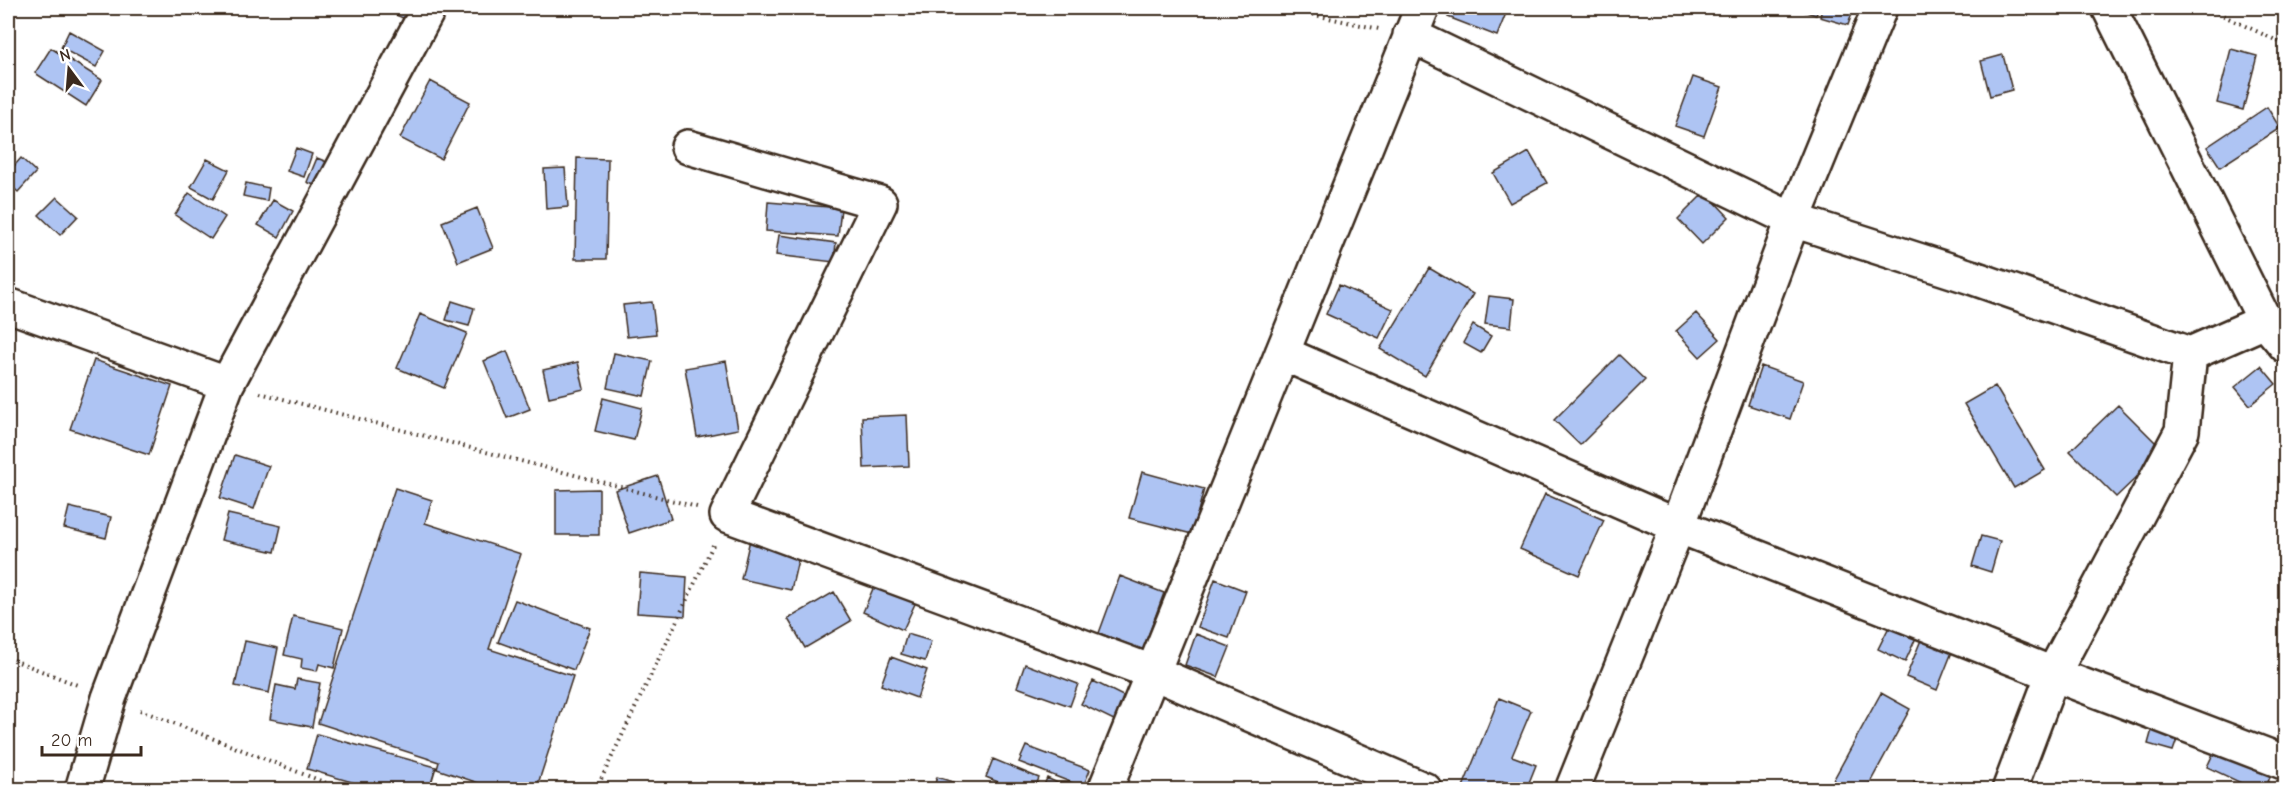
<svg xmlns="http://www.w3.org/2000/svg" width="2293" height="797" font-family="'Comic Neue',sans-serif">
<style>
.building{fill:#aec4f3;stroke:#3b2a1e;stroke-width:1.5}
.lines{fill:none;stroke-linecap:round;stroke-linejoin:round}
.minor-casing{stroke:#3b2a1e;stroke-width:38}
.path{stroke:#3b2a1e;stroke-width:4;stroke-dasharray:1.5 4.5;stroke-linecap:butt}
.minor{stroke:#fff;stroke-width:33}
</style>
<rect width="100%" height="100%" fill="#fff"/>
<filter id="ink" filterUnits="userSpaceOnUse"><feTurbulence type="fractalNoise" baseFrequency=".0167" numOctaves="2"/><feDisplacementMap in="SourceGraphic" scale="12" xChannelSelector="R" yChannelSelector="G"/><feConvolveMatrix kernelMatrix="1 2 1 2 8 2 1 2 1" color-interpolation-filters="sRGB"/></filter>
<g filter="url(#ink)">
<path class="building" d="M389 8H421L414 23 387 11Z
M1452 8H1508L1497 36 1448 17Z
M1804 8H1819L1816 15 1803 11Z
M1822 8H1854L1848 25 1820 17Z
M69 31 105 51 96 67 61 48Z
M51 48 102 80 86 106 35 73Z
M2231 49 2257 56 2243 110 2217 103Z
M2003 55 2012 90 1990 96 1981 61Z
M1693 77 1722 87 1704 136 1675 126Z
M430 81 470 102 441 159 400 138Z
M2267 107 2280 128 2220 167 2207 147Z
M296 148 312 154 304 177 287 171Z
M1529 152 1547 183 1510 203 1493 173Z
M21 158 36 172 18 192 8 183V173Z
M317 158 332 164 321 188 307 182Z
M577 158 608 159 606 259H575Z
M207 159 229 170 213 199 191 187Z
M565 168 568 207 546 209 544 169Z
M246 183 269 188 267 201 243 196Z
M1705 192 1729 217 1702 244 1678 219Z
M189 193 225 217 211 239 175 215Z
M57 197 78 216 60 235 39 215Z
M273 200 293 211 279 237 258 225Z
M768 202 841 208 838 236 766 231Z
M477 208 493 248 458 262 442 222Z
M779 235 836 243 834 262 776 255Z
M1429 268 1473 294 1425 376 1380 349Z
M1339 285 1393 309 1379 338 1326 314Z
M1489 296 1514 299 1511 327 1485 324Z
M452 301 474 308 469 326 446 320Z
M652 302 656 334 627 337 623 305Z
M1696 313 1720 339 1700 357 1676 331Z
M420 314 467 333 444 388 397 368Z
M1473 325 1491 336 1481 353 1463 343Z
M507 351 530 409 507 418 484 361Z
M614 353 652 361 644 396 607 388Z
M1619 355 1645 380 1580 445 1554 420Z
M94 360 172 386 149 455 70 429Z
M726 361 738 429 697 437 685 368Z
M578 362 584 389 549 397 543 370Z
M1761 366 1803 381 1790 419 1748 405Z
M2261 366 2276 384 2250 405 2235 387Z
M1995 386 2045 470 2014 488 1964 404Z
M603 398 642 408 634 440 595 431Z
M2118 405 2164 451 2116 497 2070 451Z
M907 415 909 466 864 468 862 417Z
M235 455 269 466 254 509 220 498Z
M1142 472 1204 489 1192 534 1129 518Z
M658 476 671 519 629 533 615 490Z
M395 488 432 500 425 523 521 554 489 649 573 676 536 790H499L437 769 439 762 318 723Z
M599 489V535H556V490Z
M1545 494 1604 520 1579 575 1520 549Z
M69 507 111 517 106 538 64 528Z
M228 514 281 526 275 552 221 540Z
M751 535 801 547 791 590 741 579Z
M1981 536 2000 541 1991 572 1972 566Z
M640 573 687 577 685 616 637 613Z
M1120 576 1164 593 1143 650 1099 633Z
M878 577 919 595 903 630 863 612Z
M1215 579 1246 591 1229 638 1198 627Z
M834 592 851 621 805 648 788 619Z
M515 600 590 628 574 670 498 642Z
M293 616 343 628 334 668 319 664 317 671 301 668 302 659 284 655Z
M1893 619 1919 631 1905 662 1878 649Z
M907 634 931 641 925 661 901 654Z
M1196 634 1230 647 1218 677 1185 665Z
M1923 635 1954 647 1937 690 1906 677Z
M245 641 278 648 269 693 235 686Z
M891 657 927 670 917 698 881 685Z
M1025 664 1078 684 1070 706 1017 687Z
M297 679 320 683 312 727 270 719 276 685 295 689Z
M1093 681 1135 702 1124 725 1081 704Z
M1881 693 1910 709 1866 790 1829 788Z
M1499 698 1531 711 1512 756 1536 765 1526 790 1502 781 1499 790H1469L1463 787Z
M2153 726 2179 734 2173 751 2148 744Z
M317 734 436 767 429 790H379L307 769Z
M2219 741 2275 767 2264 790H2256L2207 767Z
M1026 746 1090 770 1083 787 1019 762Z
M993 759 1039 778 1034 790H1017L986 777Z
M937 777 974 789 933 790Z
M1047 778 1072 790H1042Z
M700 782 705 790H687Z
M1914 782 1934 790H1912Z"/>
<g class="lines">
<defs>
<path id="minor" d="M2109 8 2265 321 2286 346
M1410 35 1793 220 1971 277 2190 354 2265 321
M688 147 880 203 727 515 1152 672 1425 790
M8 305 227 384
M1282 353 1678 526 2053 674 2286 763
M82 790 109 698 227 384 429 8
M1105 790 1422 8
M1572 790 1678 526 1793 220 1880 8
M2009 790 2053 674 2182 431 2190 354"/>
</defs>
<use href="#minor" class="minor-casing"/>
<path class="path" d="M1283 8 1379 29
M2207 8 2286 45
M260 393 697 507
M8 658 80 686
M140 710 344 790
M596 790 713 545"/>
<use href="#minor" class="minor"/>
</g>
</g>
<rect width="2293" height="797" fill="none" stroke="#fff" stroke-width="30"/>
<rect x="15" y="15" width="2263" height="767" fill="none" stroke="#3b2a1e" stroke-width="2" filter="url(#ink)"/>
<g transform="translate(69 69) rotate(344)" stroke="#ffffff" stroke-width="4.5" paint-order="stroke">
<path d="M0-4.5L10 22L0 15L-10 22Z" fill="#3b2a1e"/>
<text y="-9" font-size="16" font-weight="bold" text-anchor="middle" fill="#3b2a1e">N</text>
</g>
<path d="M42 746v9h99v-9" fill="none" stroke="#3b2a1e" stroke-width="3"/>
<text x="51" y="746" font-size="18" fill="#3b2a1e" stroke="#ffffff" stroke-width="4.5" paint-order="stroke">20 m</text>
</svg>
